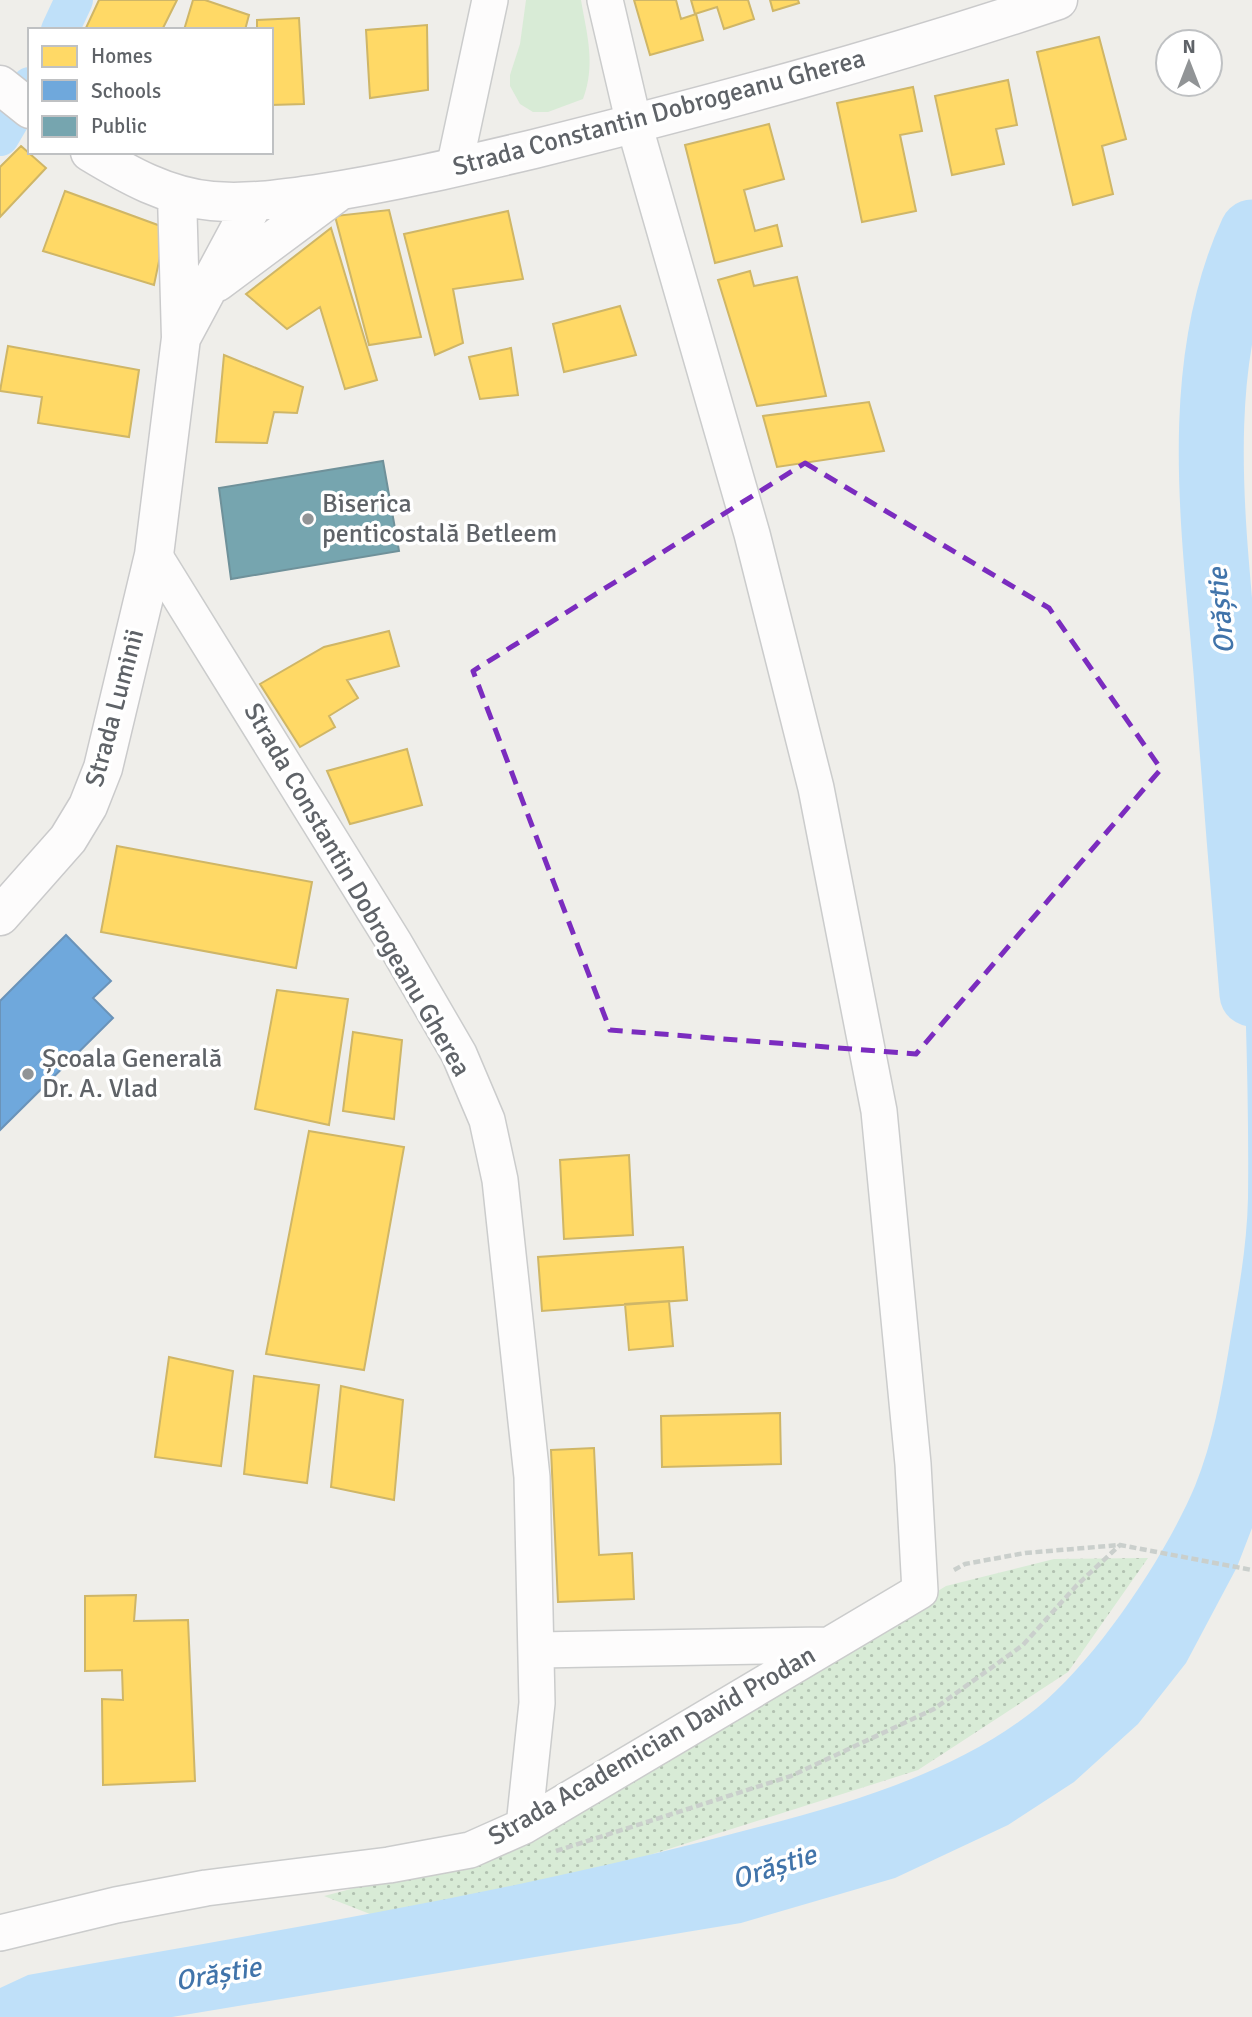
<svg xmlns="http://www.w3.org/2000/svg" width="1252" height="2017" font-family="Signika,sans-serif">
<style>
.grass{fill:#d8ebd6}
.park{fill:url(#park-dots)}
.water{fill:#bfe0f9}
.homes{fill:#ffd966;stroke:#cfb667;stroke-width:2}
.schools{fill:#6fa8dc;stroke:#6a93b9;stroke-width:2}
.public{fill:#76a5af;stroke:#6f919a;stroke-width:2}
.lines{fill:none;stroke-linecap:round;stroke-linejoin:round}
.canal{stroke:#bfe0f9;stroke-width:38}
.river{stroke:#bfe0f9;stroke-width:65}
.street-casing{stroke:#cbcccc;stroke-width:38}
.secondary-casing{stroke:#cacacb;stroke-width:41}
.path{stroke:#cacfcc;stroke-width:4.5;stroke-dasharray:7 3.5;stroke-linecap:butt}
.street{stroke:#fdfcfc;stroke-width:35}
.secondary{stroke:#fdfcfc;stroke-width:38}
.marked{fill:none;stroke:#7b2cbf;stroke-width:5;stroke-dasharray:14 9;stroke-linejoin:round}
.poi-dot{fill:#919496;stroke:#fff;stroke-width:2.5}
.labels{text-anchor:middle;dominant-baseline:central;stroke-width:7;stroke-linejoin:round;paint-order:stroke}
.street-label{font-size:26px;fill:#5f6368;stroke:#fff}
.poi-label{font-size:26px;fill:#5f6368;stroke:#fff;text-anchor:start}
.water-label{font-size:28px;font-style:italic;fill:#4174aa;stroke:#fff}
</style>
<defs>
<pattern id="park-dots" width="8" height="8" patternUnits="userSpaceOnUse" patternTransform="scale(1.75)"><rect width="8" height="8" fill="#d8ebd6"/><path d="M2 2h.1M6 6h.1" fill="none" stroke="#b2c2b1" stroke-width="1.8" stroke-linecap="round"/></pattern>
</defs>
<rect width="100%" height="100%" fill="#efeeea"/>
<path class="grass" d="M526 0H581C587 35 596 65 583 99L548 112H533L520 104 510 86V75L520 44Z"/>
<path class="park" d="M1148 1558 1068 1672 918 1770 533 1892 370 1914 324 1896 454 1862 751 1706 946 1586 1054 1559Z"/>
<path class="water" d="M1252 932V1528L1237 1567 1186 1663 1138 1724 1074 1782 1008 1825 895 1878 741 1923 172 2017H0V1988L28 1975C254 1934 483 1898 705 1841 819 1811 943 1783 1037 1708 1097 1659 1165 1557 1195 1486 1213 1442 1221 1395 1229 1348 1237 1299 1247 1249 1248 1198 1249 1110 1246 1022 1243 933Z"/>
<path class="homes" d="M99 0H177L162 30H85Z
M193 0H205L249 15 245 30H184Z
M634 0H676L681 19 696 14 703 40 650 55Z
M691 0H748L754 19 724 29 717 7 695 14Z
M770 0H798L799 3 773 11Z
M299 18 304 104 271 105V30H257V20Z
M427 25 428 90 370 98 366 30Z
M1099 37 1126 139 1102 146 1113 194 1073 205 1037 52Z
M1008 80 1017 125 996 129 1004 164 952 175 935 96Z
M913 87 922 131 900 135 916 211 862 222 837 103Z
M769 124 784 179 744 190 755 231 777 225 782 246 715 263 685 145Z
M21 146 46 168 0 217V167Z
M65 191 166 228 154 285 43 251Z
M389 210 421 337 369 345 335 216Z
M508 211 523 279 453 289 463 343 435 355 404 234Z
M331 228 377 380 345 389 320 307 287 329 246 294Z
M750 271 754 286 797 277 826 396 757 406 718 280Z
M620 306 636 355 564 372 553 324Z
M8 346 139 370 129 437 38 423 42 397 0 391Z
M511 348 518 395 480 399 469 357Z
M224 355 303 387 297 413 274 412 267 443 216 442Z
M869 402 884 451 777 467 763 416Z
M389 631 399 666 347 680 358 698 329 716 335 727 300 747 260 684 324 647Z
M407 749 422 805 350 824 327 771Z
M117 846 312 882 296 968 101 932Z
M277 990 348 999 329 1125 255 1109Z
M353 1032 402 1040 394 1119 343 1111Z
M309 1131 404 1147 364 1370 266 1354Z
M629 1155 633 1235 564 1239 560 1160Z
M683 1247 687 1300 542 1311 538 1257Z
M669 1301 673 1346 629 1350 625 1304Z
M169 1357 233 1371 221 1466 155 1457Z
M254 1376 319 1385 307 1483 244 1474Z
M341 1386 403 1400 394 1500 331 1487Z
M780 1413 781 1464 662 1467 661 1416Z
M594 1448 599 1555 632 1553 634 1599 558 1602 551 1450Z
M136 1595 134 1621 188 1620 195 1781 103 1785 102 1699 123 1700 122 1670 85 1671V1596Z"/>
<path class="schools" d="M66 935 111 981 93 998 113 1018 0 1130V1001Z"/>
<path class="public" d="M383 461 399 551 231 579 219 488Z"/>
<g class="lines">
<path class="canal" d="M60 30 74 0
M0 137 30 86"/>
<path class="river" d="M1252 232C1190 367 1214 529 1226 672 1234 779 1243 887 1252 994"/>
<defs>
<path id="street" d="M454 168 490 0
M154 555 395 944 459 1054 487 1120 500 1180 532 1477 537 1703 524 1826
M538 1650 825 1645
M0 1933 116 1905 206 1888 389 1865 470 1850 524 1826 920 1591 913 1464 879 1111 816 788 752 534 634 124 605 0"/>
<path id="secondary" d="M0 85 30 109
M90 152C128 175 167 197 212 201 247 204 281 199 317 194 390 183 462 166 534 149 710 105 886 58 1058 0
M177 195 181 338
M217 282 338 192
M0 916 68 839 88 806 103 768 154 555 181 338 254 202"/>
</defs>
<use href="#street" class="street-casing"/>
<use href="#secondary" class="secondary-casing"/>
<path class="path" d="M954 1570 965 1564 1025 1553 1120 1545 1252 1570
M556 1851 791 1776 934 1709 1023 1645 1077 1585 1120 1545"/>
<use href="#street" class="street"/>
<use href="#secondary" class="secondary"/>
</g>
<path class="marked" d="M805 463 1049 608 1161 769 916 1054 610 1030 473 671Z"/>
<g class="poi-dot">
<circle cx="308" cy="519" r="7"/>
<circle cx="28" cy="1074" r="7"/>
</g>
<g class="labels">
<g class="street-label">
<text transform="translate(659 113) rotate(-15)">Strada Constantin Dobrogeanu Gherea</text>
<text transform="translate(115 708) rotate(-75)">Strada Luminii</text>
<text transform="translate(357 890) rotate(60)">Strada Constantin Dobrogeanu Gherea</text>
<text transform="translate(652 1746) rotate(-30)">Strada Academician David Prodan</text>
</g>
<g class="poi-label">
<text x="322" y="504">Biserica<tspan x="322" dy="30">penticostală Betleem</tspan></text>
<text x="42" y="1059">Școala Generală<tspan x="42" dy="30">Dr. A. Vlad</tspan></text>
</g>
<g class="water-label">
<text transform="translate(1221 611) rotate(-95)">Orăștie</text>
<text transform="translate(774 1867) rotate(-18)">Orăștie</text>
<text transform="translate(218 1974) rotate(-10)">Orăștie</text>
</g>
</g>
<rect x="28" y="28" width="245" height="126" fill="#ffffff" stroke="#bfc1c3" stroke-width="2"/>
<rect x="42" y="46" width="35" height="21" fill="#ffd966" stroke="#bfc1c3" stroke-width="2"/>
<text x="91" y="63" font-size="21" fill="#5f6368">Homes</text>
<rect x="42" y="80" width="35" height="21" fill="#6fa8dc" stroke="#bfc1c3" stroke-width="2"/>
<text x="91" y="98" font-size="21" fill="#5f6368">Schools</text>
<rect x="42" y="116" width="35" height="21" fill="#76a5af" stroke="#bfc1c3" stroke-width="2"/>
<text x="91" y="133" font-size="21" fill="#5f6368">Public</text>
<g transform="translate(1189 63)"><circle r="33" fill="#ffffff" stroke="#bfc1c3" stroke-width="2"/>
<path d="M0-5L12 26L0 18L-12 26Z" fill="#919496"/>
<text y="-10" font-size="19" font-weight="bold" text-anchor="middle" fill="#5f6368">N</text>
</g>
</svg>
